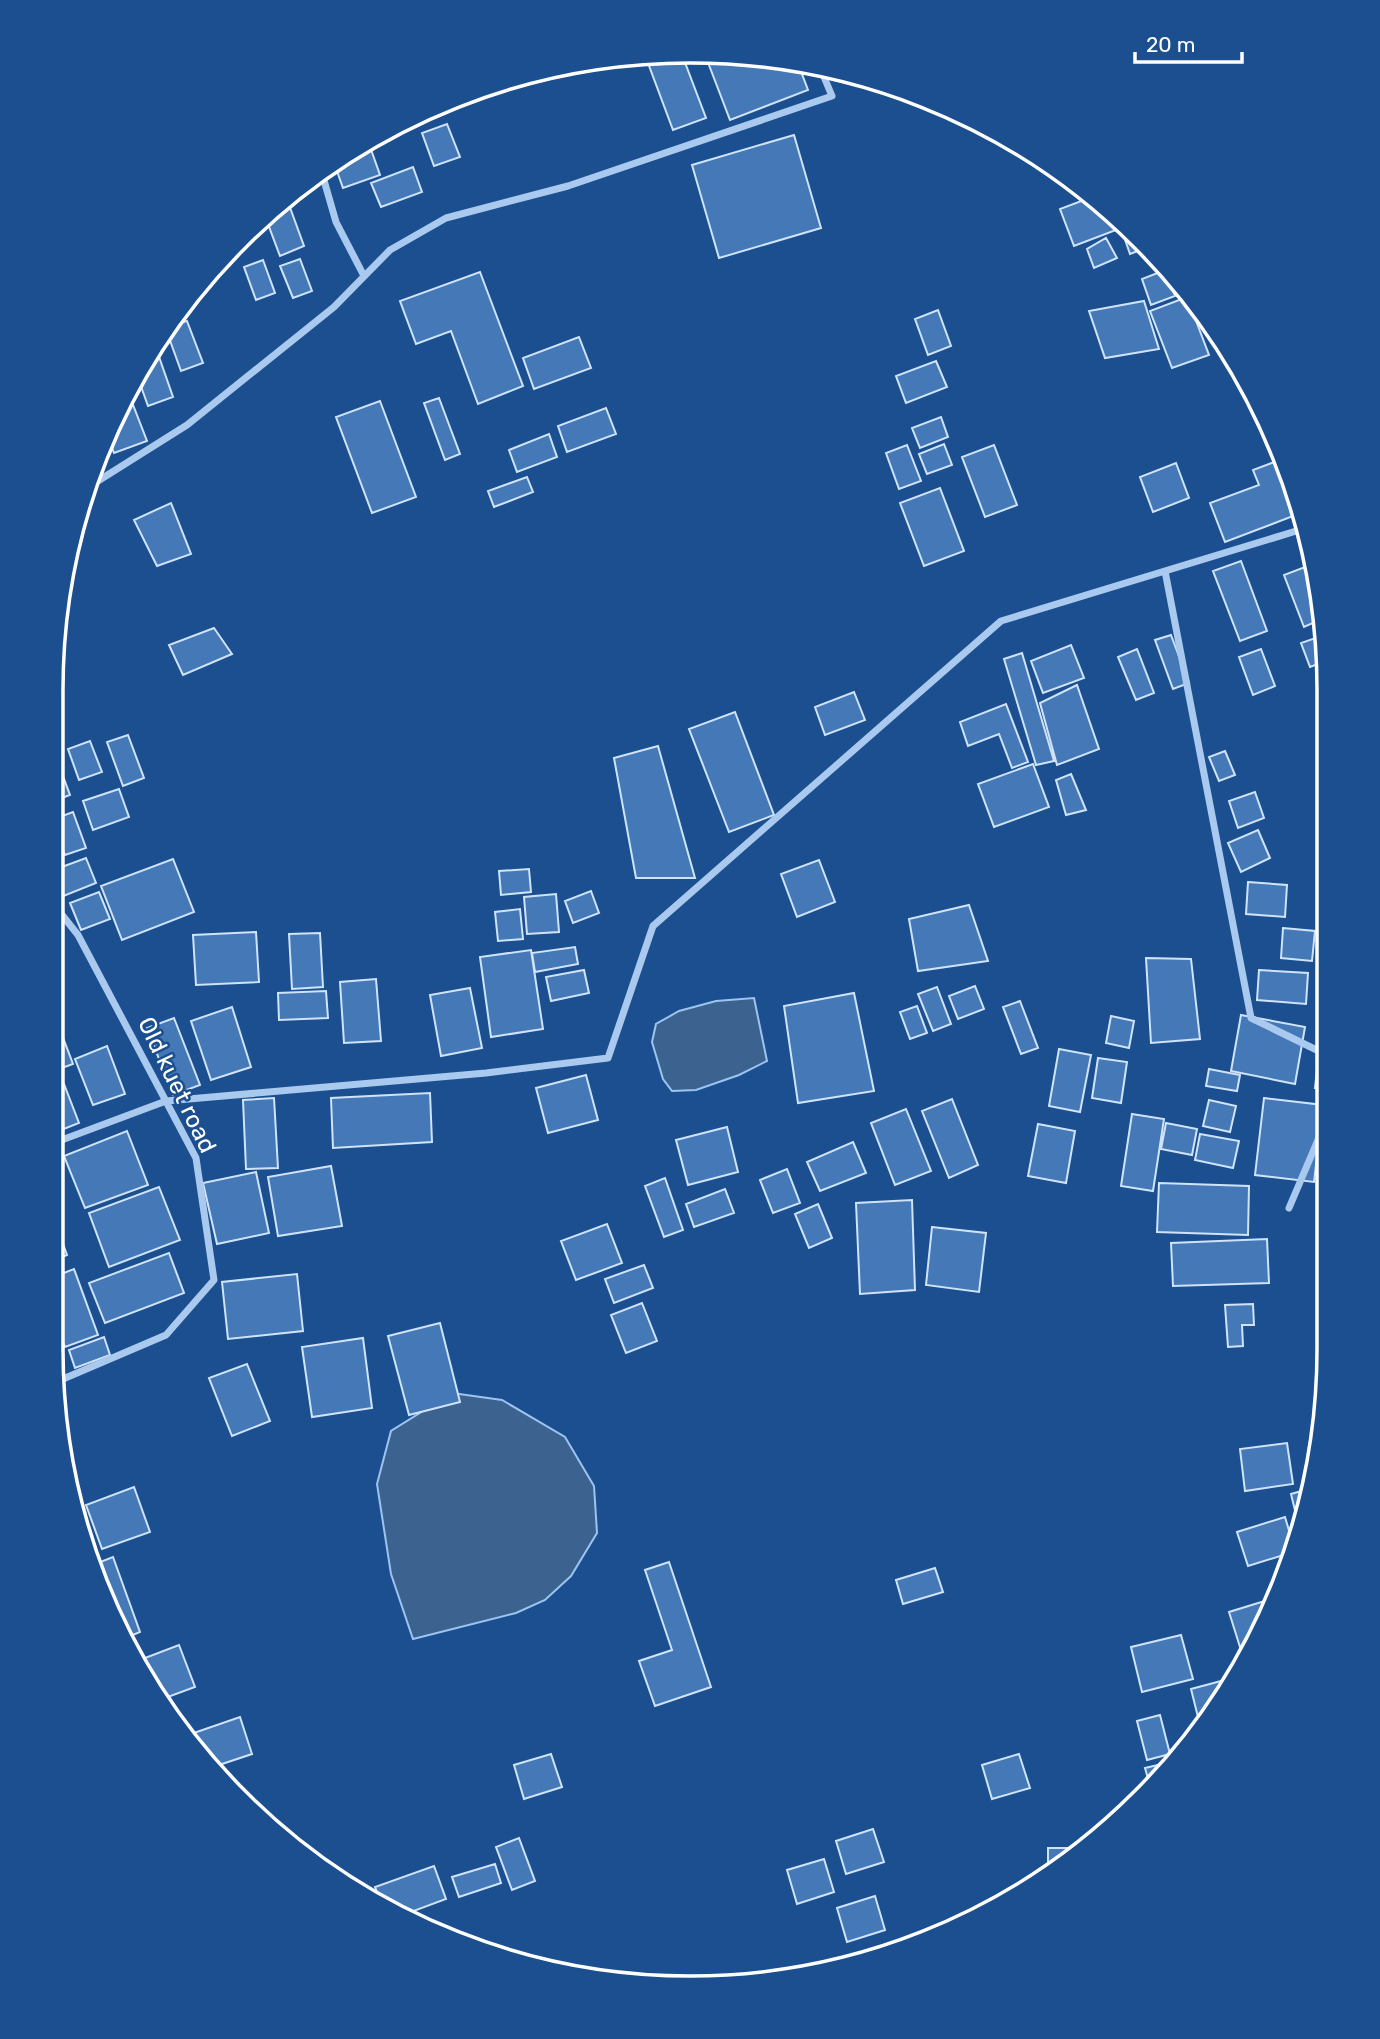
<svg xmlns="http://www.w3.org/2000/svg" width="1380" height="2039" font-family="Rubik,sans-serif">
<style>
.water{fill:#3c6290;stroke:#9cc4f0;stroke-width:2}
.building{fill:#4478b7;stroke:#cfe3fa;stroke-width:2}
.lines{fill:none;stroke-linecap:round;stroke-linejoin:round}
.street{stroke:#a9c9ee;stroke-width:7}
.labels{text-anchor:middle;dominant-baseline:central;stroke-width:5;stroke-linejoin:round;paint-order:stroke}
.street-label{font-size:24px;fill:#fff;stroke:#1b4f8f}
.rim{fill:none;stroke:#fff;stroke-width:3.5}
</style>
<rect width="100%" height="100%" fill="#1b4f8f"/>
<path class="water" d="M754 998 767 1061 739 1075 696 1090 672 1091 663 1079 652 1042 656 1024 679 1011 716 1001Z
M452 1393 502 1400 565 1437 594 1486 597 1533 571 1576 545 1600 516 1613 413 1639 391 1574 377 1484 391 1431Z"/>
<path class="building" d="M676 52H681L706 118 673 130 648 63Z
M704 52 797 61 808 90 730 120Z
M447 124 460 157 434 166 422 133Z
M794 135 821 228 719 258 692 165Z
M368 141 380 175 343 188 333 160Z
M413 167 422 192 381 207 371 183Z
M1092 197 1142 238 1149 247 1130 254 1121 228 1074 246 1060 209Z
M288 202 304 246 280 256 265 216 276 207Z
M1106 238 1117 258 1094 268 1087 249Z
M300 259 312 291 293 298 280 266Z
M263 260 275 293 256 300 244 267Z
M1165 270 1175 296 1151 305 1142 279Z
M480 272 523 386 478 404 451 331 416 344 400 301Z
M1187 297 1209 355 1172 368 1150 311Z
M1144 301 1159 349 1105 358 1089 311Z
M938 310 951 346 928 355 915 319Z
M1203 312 1221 335 1226 344 1216 348Z
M187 321 203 363 181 371 168 335 176 324Z
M579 337 591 368 534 389 523 358Z
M157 351 173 397 148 406 138 378Z
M936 361 947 387 906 403 896 376Z
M130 397 147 441 114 453 107 435 117 407 122 400Z
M439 398 460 454 445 460 424 403Z
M380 401 416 497 372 513 336 417Z
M606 408 616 434 567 452 558 426Z
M941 417 948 437 920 448 912 428Z
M549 434 557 457 517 472 509 450Z
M944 444 952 465 927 474 919 454Z
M907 445 921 481 899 489 886 453Z
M994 445 1017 505 985 517 962 457Z
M1285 458 1301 513 1225 542 1210 503 1259 485 1253 470Z
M1176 463 1189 498 1153 512 1140 477Z
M527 477 533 492 494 507 488 491Z
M940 488 964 551 924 566 900 503Z
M171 503 191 554 157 566 134 520Z
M1241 561 1267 631 1240 641 1213 571Z
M1305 567 1321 610 1322 619 1304 627 1284 575Z
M214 628 232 654 183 675 169 645Z
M1171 635 1189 683 1173 689 1155 640Z
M1324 635 1326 661 1310 667 1301 643Z
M1071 645 1084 678 1043 693 1031 661Z
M1137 649 1154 693 1136 700 1118 657Z
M1261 649 1275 686 1253 695 1239 657Z
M1022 653 1054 761 1036 765 1004 659Z
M1077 685 1099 749 1057 765 1040 703Z
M854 692 865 720 825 735 815 707Z
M1006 704 1028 762 1012 768 999 734 968 746 960 722Z
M735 712 774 815 729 832 689 729Z
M128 735 144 778 123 786 107 742Z
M90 741 102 772 79 780 68 749Z
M51 744 70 795 51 802Z
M658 746 695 878H636L614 758Z
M1225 751 1235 775 1219 781 1209 757Z
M1033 764 1049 807 994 827 978 784Z
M1071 774 1086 810 1066 815 1056 780Z
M119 789 129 817 93 830 83 801Z
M1255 792 1264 818 1238 828 1229 801Z
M73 812 86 848 65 855 51 820Z
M1258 830 1270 858 1241 872 1228 843Z
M86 858 96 883 56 899 51 884V871Z
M173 859 194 912 122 940 101 886Z
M819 860 835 902 797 917 781 874Z
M529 869 531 892 501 895 499 871Z
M1248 882 1287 885 1285 917 1246 914Z
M591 891 599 913 573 923 565 901Z
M99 892 110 919 81 930 70 903Z
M556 894 559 932 527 934 524 897Z
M969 905 988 961 918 971 909 919Z
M520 909 523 939 498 941 495 912Z
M1283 928 1315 931 1312 961 1281 958Z
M256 932 259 982 196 985 193 935Z
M320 933 323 987 292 989 289 934Z
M575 947 578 964 535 972 532 953Z
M531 950 543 1029 491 1037 480 957Z
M1146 958 1191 959 1200 1039 1151 1043Z
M1321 965H1329V1002H1322Z
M584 970 589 993 551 1001 546 977Z
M1259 970 1308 973 1306 1004 1257 1000Z
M376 979 381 1041 344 1043 340 982Z
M975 986 984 1009 958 1019 949 996Z
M937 987 951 1024 933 1031 918 994Z
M470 988 482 1048 441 1056 430 995Z
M326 991 328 1018 279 1020 278 993Z
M854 993 874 1091 798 1103 784 1006Z
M1020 1001 1038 1048 1021 1054 1003 1007Z
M1324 1005 1329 1006V1089L1315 1088Z
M917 1006 927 1033 910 1039 900 1012Z
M232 1007 251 1067 211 1080 191 1021Z
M1241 1015 1305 1027 1295 1084 1231 1071Z
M1111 1016 1134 1021 1129 1048 1106 1043Z
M174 1018 200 1085 173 1095 147 1028Z
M62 1035 73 1064 51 1072V1039Z
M107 1046 125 1094 93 1105 75 1059Z
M1059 1049 1091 1055 1080 1112 1049 1106Z
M1098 1058 1127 1062 1121 1103 1092 1098Z
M1209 1069 1240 1075 1237 1091 1206 1086Z
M586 1075 598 1120 548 1133 536 1088Z
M64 1084 79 1123 51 1134V1089Z
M430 1093 432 1142 333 1148 331 1098Z
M274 1098 278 1168 246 1169 243 1100Z
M1264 1098 1323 1105 1314 1182 1255 1175Z
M952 1099 978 1165 949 1178 922 1111Z
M1209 1100 1236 1106 1230 1132 1203 1126Z
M906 1109 931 1171 895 1185 871 1123Z
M1132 1114 1164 1119 1153 1191 1121 1186Z
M1166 1123 1197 1129 1192 1155 1161 1149Z
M1038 1124 1075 1131 1066 1183 1028 1176Z
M727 1127 738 1172 688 1185 676 1140Z
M127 1131 148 1185 85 1208 64 1156Z
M1200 1134 1239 1141 1233 1168 1195 1160Z
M853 1142 866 1173 820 1191 807 1162Z
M331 1166 342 1226 278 1236 268 1177Z
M787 1169 800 1203 773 1213 760 1180Z
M256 1172 269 1233 217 1244 203 1183Z
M665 1178 683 1230 664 1237 645 1186Z
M1159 1183 1249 1186 1248 1235 1157 1232Z
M159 1187 180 1240 109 1267 89 1213Z
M725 1189 734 1213 694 1227 686 1204Z
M912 1200 915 1290 860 1294 856 1203Z
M818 1204 832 1238 809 1248 795 1214Z
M53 1216 67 1255 51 1262V1217Z
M607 1224 622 1263 576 1280 561 1241Z
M932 1227 986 1233 979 1292 926 1285Z
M1267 1239 1269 1283 1173 1286 1171 1243Z
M169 1253 184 1293 105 1323 89 1283Z
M644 1265 653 1288 614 1303 605 1279Z
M74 1269 98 1335 65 1347 51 1310V1278Z
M297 1274 303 1331 228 1339 222 1282Z
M642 1303 657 1341 626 1353 611 1315Z
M1253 1304 1254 1325H1242L1243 1346 1228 1347 1225 1305Z
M440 1323 460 1402 409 1415 388 1336Z
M104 1337 110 1355 75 1368 69 1350Z
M363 1338 372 1408 312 1417 302 1347Z
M247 1364 270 1421 232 1436 209 1378Z
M1287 1443 1293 1484 1245 1491 1240 1449Z
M134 1487 150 1532 102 1549 86 1505Z
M1312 1488 1299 1527 1291 1494Z
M1285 1517 1293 1544 1290 1553 1248 1566 1237 1532Z
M113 1557 140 1632 126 1638 90 1566Z
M669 1562 711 1687 655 1706 639 1661 672 1650 645 1570Z
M935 1568 943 1592 903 1604 896 1580Z
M1271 1599 1272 1605 1263 1632 1256 1642 1240 1647 1229 1612Z
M1181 1635 1193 1679 1142 1692 1131 1647Z
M179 1645 195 1687 157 1701 137 1661Z
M1221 1681 1223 1688 1199 1721 1191 1689Z
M1160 1715 1170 1754 1147 1760 1137 1721Z
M240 1717 252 1754 216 1766 188 1735Z
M551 1754 562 1787 524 1799 514 1765Z
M1019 1754 1030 1788 992 1799 982 1765Z
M1170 1762 1151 1789 1145 1768Z
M873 1829 884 1862 846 1874 836 1841Z
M519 1838 535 1881 512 1890 496 1847Z
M1048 1848H1081L1048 1873Z
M824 1859 834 1892 797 1904 787 1870Z
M495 1864 501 1883 459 1897 452 1877Z
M434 1866 446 1899 403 1915 381 1902 375 1887Z
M875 1896 885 1930 847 1942 837 1908Z"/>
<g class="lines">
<path class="street" d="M321 170 336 222 364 276
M90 486 187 425 334 307 390 250 446 218 568 186 832 96 819 65
M1165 571 1251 1018 1329 1056
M51 901 78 935 196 1158 214 1280 166 1335 56 1382
M51 1144 166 1101 486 1073 608 1058 653 926 1001 621 1306 528
M1289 1208 1329 1114"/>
</g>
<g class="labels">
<g class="street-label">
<text transform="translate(177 1085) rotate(64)">Old kuet road</text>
</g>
</g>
<path d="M0 0H1380V2039H0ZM690 63H690A627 627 0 0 1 1317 690V1349A627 627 0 0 1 690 1976H690A627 627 0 0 1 63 1349V690A627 627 0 0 1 690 63Z" fill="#1b4f8f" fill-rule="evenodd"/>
<path class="rim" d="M690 63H690A627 627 0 0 1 1317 690V1349A627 627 0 0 1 690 1976H690A627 627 0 0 1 63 1349V690A627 627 0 0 1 690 63Z"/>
<path d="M1135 52v10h107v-10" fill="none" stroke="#ffffff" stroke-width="3.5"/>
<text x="1146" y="52" font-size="21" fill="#ffffff" stroke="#1b4f8f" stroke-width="5" paint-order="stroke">20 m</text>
</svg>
